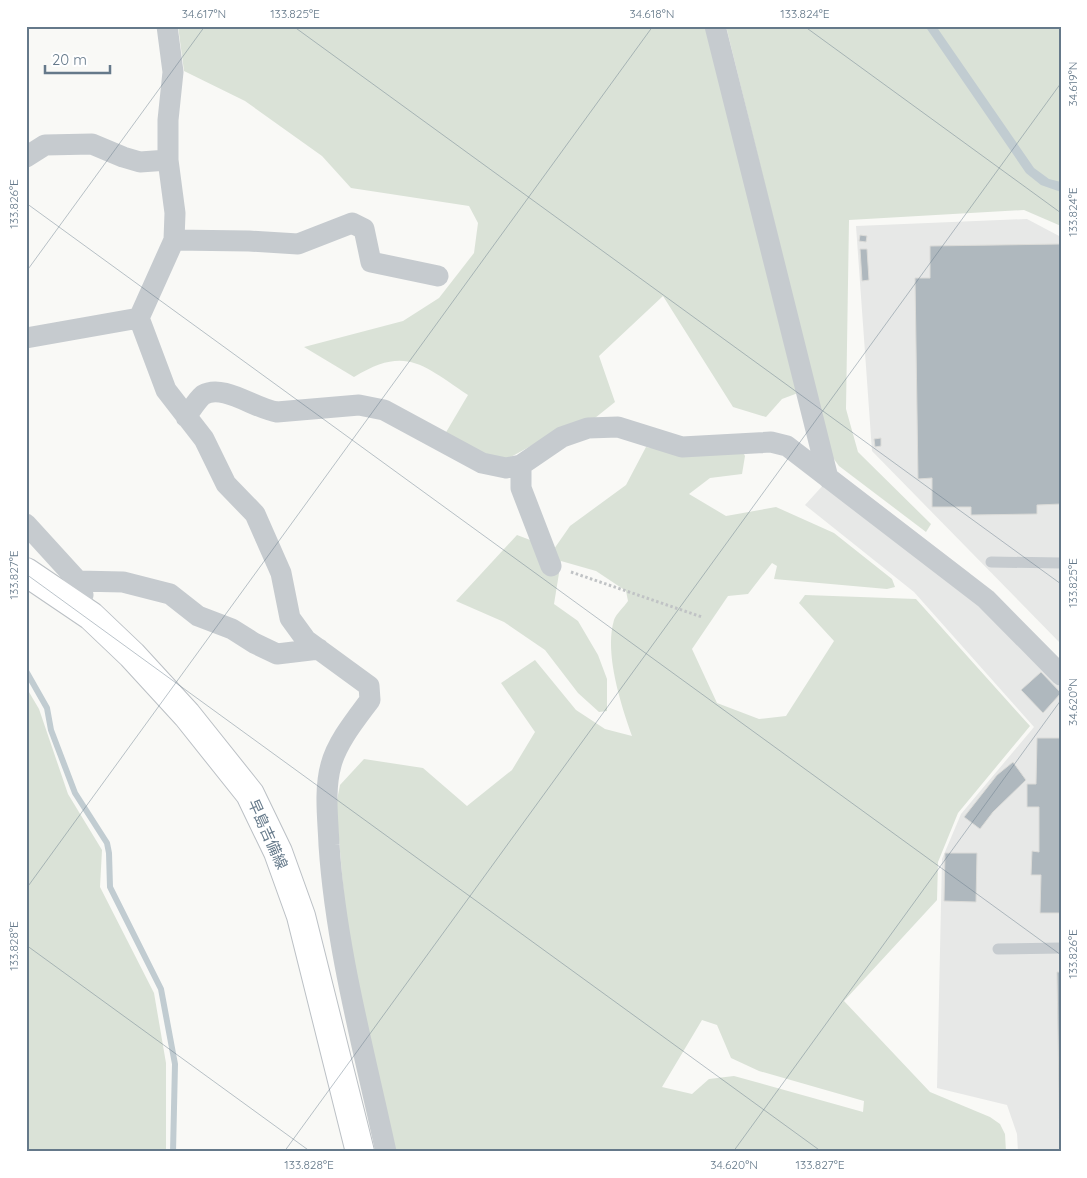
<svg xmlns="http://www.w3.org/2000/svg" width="1087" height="1178" font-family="Quicksand,'Noto Sans JP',sans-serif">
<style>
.built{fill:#e7e8e7}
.green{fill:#dae2d7;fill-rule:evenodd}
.water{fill:#c1ccd1}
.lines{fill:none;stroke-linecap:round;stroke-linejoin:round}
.stream{stroke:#c1ccd1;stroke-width:6}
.building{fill:#afb8be;stroke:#dbdbd8}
.secondary-casing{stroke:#bbc0c5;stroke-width:30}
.path{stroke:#c0c3c5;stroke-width:3;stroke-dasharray:2.5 2.5;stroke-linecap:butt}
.service{stroke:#c6cbcf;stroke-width:11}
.minor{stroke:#c6cbcf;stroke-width:21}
.secondary{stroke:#fff;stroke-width:28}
.ticks{fill:none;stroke:#65798a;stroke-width:1;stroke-opacity:0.45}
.labels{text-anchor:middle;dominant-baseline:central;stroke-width:5;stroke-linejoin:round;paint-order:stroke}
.street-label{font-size:15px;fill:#65798a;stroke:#fff}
.neatline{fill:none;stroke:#65798a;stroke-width:2}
.ticks-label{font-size:12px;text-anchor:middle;fill:#65798a}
</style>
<rect width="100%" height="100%" fill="#f9f9f6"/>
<path class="built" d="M1027 219 1061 237V650L1060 643 872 451 856 226Z
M836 471 968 572 1061 665V1152H1018L1017 1134 1007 1105 937 1088 942 859 961 814 1034 727 914 592 805 505Z"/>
<path class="green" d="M178 26H707L798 393 782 399 766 417 733 407 663 296 599 356 615 402 595 418 556 432 509 458 485 457 445 434 468 395C423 365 406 345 354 377L304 347 403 321 439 298 474 253 478 223 469 206 351 188 322 156 245 101 184 71Z
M726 26H1061V226L1024 210 849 220 846 409 858 452 931 524 926 532 839 466 831 455Z
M646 447 697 455 742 450 745 456 742 474 710 478 689 494 726 516 776 507 834 533 892 579 895 587 887 589 774 579 777 566 772 563 748 594 728 596 692 649 717 703 759 719 786 716 834 641 799 603 805 595 916 599 1030 726 958 813 938 862 937 900 844 1001 930 1092 990 1117 1000 1124 1005 1134 1006 1152H395L348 943 336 805 340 785 364 759 423 768 467 806 512 770 535 732 501 683 535 660 576 710 605 729 632 736C621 705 604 653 614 620 616 614 624 607 628 601L626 591 596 571 561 561 554 604 578 621 598 655 607 679V711L599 712 578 693 545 650 504 622 456 601 517 535 554 549 570 526 626 485ZM702 1020 717 1025 731 1058 759 1071 864 1101 863 1112 734 1076 709 1079 692 1094 662 1087Z
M26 687 39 709 68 794 102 850 100 887 154 993 166 1063V1152H26Z"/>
<path class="water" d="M925 26H936L1034 168 1049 179 1061 182V192L1041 185 1026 173Z"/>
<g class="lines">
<path class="stream" d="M26 671 47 708 51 730 75 793 107 843 109 853 110 887 161 989 175 1064 173 1152"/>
</g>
<path class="building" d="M860 235 867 236 866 242 859 241Z
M1061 244V504L1037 505V514L971 515V507H932V478L918 479 915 278H930V246Z
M860 249H867L869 280 862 281Z
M881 438V446L875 447 874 439Z
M1041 672 1061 693 1043 713 1021 690Z
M1037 738H1061V913H1040L1041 875H1031L1032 851 1039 852V807H1027V784H1036Z
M1013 762 1026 780 993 812 980 829 964 817 997 775Z
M945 853H977L976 902 944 901Z
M1057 972H1061V1152H1060Z"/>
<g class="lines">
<defs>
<path id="secondary" d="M26 572 91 616 132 655 187 715 250 794 278 852 301 916 360 1152"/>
</defs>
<use href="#secondary" class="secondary-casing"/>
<path class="path" d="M571 572 702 617"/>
<path class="service" d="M991 562 1061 563
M998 949 1061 948"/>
<path class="minor" d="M167 26 173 72 168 120V160L175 213 174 240
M715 26 828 478
M26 157 45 145 92 144 123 157 140 162 168 160
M139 318 174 240 249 241 298 244 352 223 364 229 371 262 438 276
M26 338 139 318 166 390 204 439 226 484 255 514 281 573 290 618 306 640 369 686 370 700C356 719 337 742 331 765 324 790 328 819 329 845 336 949 364 1050 386 1152
M186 417C191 410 197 400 203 395 223 383 255 409 277 412L359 405 384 410 482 463 506 468 521 465 562 437 588 428 618 427 682 447 771 442 787 446 986 599 1061 675
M521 465V488L551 566
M26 524 78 581 83 595
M78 581 123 582 170 594 198 616 232 629 254 643 277 654 319 649"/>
<use href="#secondary" class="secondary"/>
</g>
<path class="ticks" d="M293 26 1061 584M804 26 1061 213M26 203 1061 955M26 272 205 26M26 574 822 1152M26 889 653 26M26 945 311 1152M284 1152 1061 83M733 1152 1061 700"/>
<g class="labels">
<g class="street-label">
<text transform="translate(268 834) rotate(66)">早島吉備線</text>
</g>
</g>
<rect width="1087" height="1178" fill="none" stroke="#ffffff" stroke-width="55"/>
<path d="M45 65v8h65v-8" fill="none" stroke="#65798a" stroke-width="2.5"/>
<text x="52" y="65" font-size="15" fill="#65798a" stroke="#ffffff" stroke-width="4" paint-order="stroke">20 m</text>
<rect x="28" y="28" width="1032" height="1122" class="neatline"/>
<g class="ticks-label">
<text x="204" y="18">34.617°N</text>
<text x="295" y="18">133.825°E</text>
<text x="652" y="18">34.618°N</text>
<text x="805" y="18">133.824°E</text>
<text transform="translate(1073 84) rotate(-90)" y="4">34.619°N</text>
<text transform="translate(14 204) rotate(-90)" y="4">133.826°E</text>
<text transform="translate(1073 212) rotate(-90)" y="4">133.824°E</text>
<text transform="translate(14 575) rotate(-90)" y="4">133.827°E</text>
<text transform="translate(1073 583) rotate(-90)" y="4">133.825°E</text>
<text transform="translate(1073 702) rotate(-90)" y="4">34.620°N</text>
<text transform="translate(14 946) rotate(-90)" y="4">133.828°E</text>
<text transform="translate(1073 954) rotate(-90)" y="4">133.826°E</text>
<text x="309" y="1169">133.828°E</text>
<text x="734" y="1169">34.620°N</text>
<text x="820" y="1169">133.827°E</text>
</g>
</svg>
